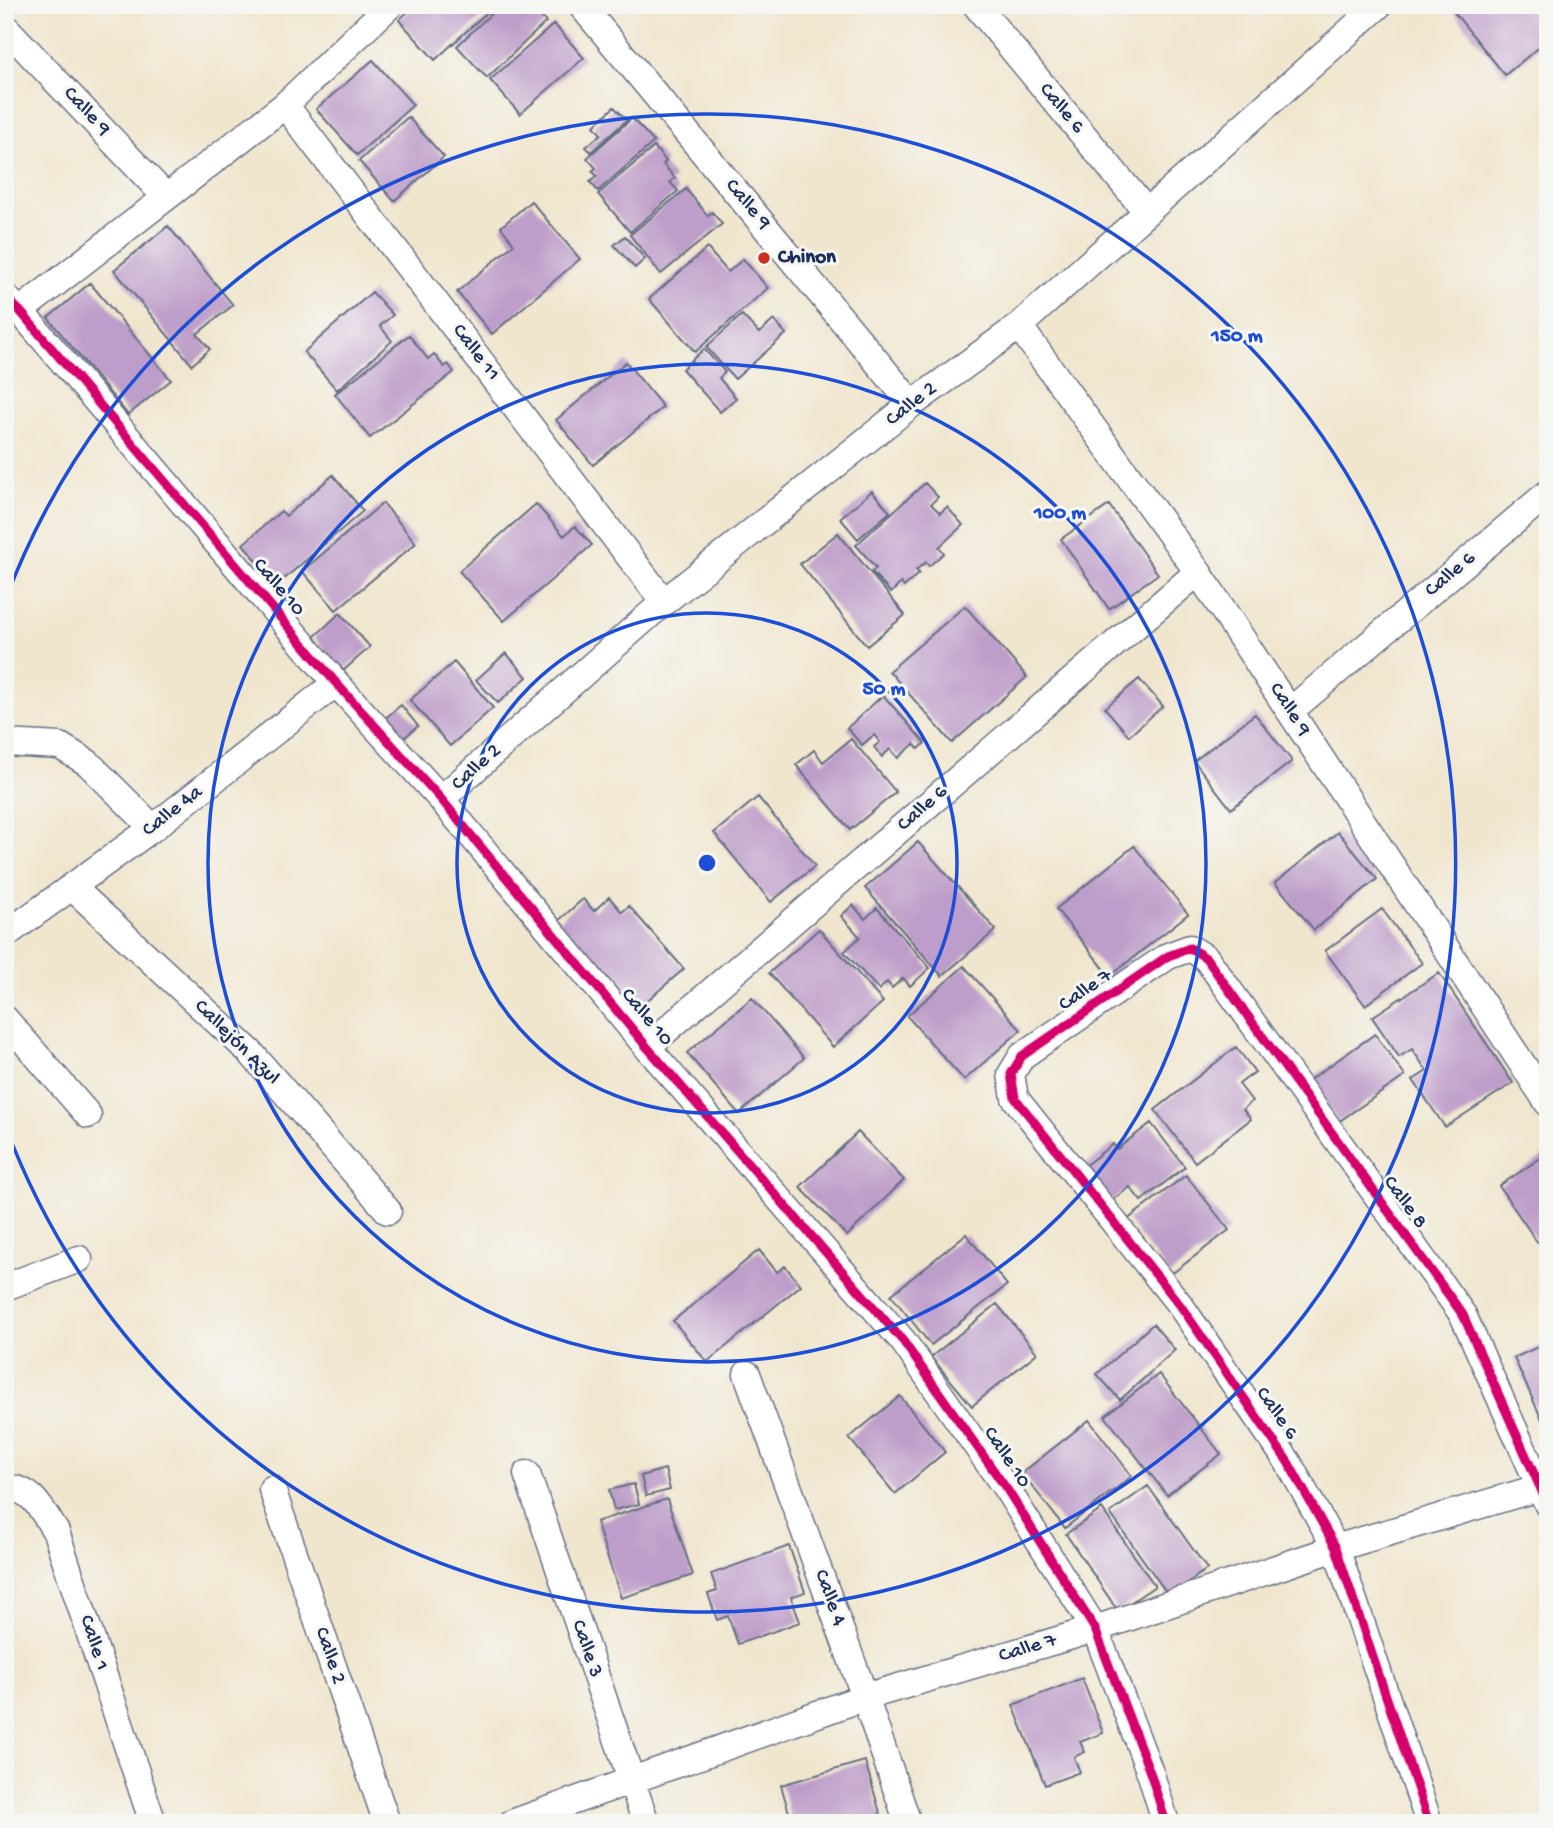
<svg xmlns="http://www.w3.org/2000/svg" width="1553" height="1828" font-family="'Gochi Hand',sans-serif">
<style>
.building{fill:#bd9dc9}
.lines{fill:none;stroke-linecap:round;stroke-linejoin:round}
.minor-casing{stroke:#666f85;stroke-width:29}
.minor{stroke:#fff;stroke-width:26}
.cycleway-casing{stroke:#f6f6f2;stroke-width:13}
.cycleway{stroke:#d6006c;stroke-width:9}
.ring{fill:none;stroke:#1d4ed8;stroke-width:3.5}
.poi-dot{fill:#c8321e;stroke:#f6f6f2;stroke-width:2.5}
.labels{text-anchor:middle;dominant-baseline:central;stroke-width:6;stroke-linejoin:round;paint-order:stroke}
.street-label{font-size:21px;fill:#1b2f5e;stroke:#f6f6f2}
.poi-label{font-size:21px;font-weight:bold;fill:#1b2f5e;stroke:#f6f6f2;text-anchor:start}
.centre{fill:#1d4ed8;stroke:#f6f6f2;stroke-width:3.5}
.ring-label{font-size:21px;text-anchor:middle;font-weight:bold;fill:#1d4ed8;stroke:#f6f6f2;stroke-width:6;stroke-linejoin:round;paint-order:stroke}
</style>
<rect width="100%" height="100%" fill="#f6f6f2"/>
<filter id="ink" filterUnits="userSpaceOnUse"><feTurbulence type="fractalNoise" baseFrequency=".0143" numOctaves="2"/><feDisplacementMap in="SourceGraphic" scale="14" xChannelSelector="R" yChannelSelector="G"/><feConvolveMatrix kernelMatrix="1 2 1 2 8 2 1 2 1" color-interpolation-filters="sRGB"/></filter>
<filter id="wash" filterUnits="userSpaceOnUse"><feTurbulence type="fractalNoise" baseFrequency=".00686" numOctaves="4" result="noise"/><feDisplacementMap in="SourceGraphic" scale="28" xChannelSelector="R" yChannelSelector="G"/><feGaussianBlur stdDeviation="1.57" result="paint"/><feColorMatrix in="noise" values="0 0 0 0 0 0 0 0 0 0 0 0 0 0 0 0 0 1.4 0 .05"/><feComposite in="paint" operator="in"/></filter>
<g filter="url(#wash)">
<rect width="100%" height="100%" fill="#f0e6ce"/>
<g id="blocks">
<path class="building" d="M415 5H495L435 60 399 20Z
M500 5H531L546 22 487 78 457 46Z
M1448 5H1548V40L1505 75Z
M554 24 584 58 520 114 490 80Z
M373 60 413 105 357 155 316 109Z
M614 107 627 120 591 152 586 147 601 134 594 126Z
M408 117 444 157 394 201 359 161Z
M632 118 654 142 598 191 590 182 597 176 592 171 596 168 587 158Z
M654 147 666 161 663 164 675 178 670 182 678 191 630 232 598 194Z
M686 189 708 216 712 212 722 224 661 274 630 235Z
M531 201 580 259 492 334 457 292 514 244 501 227Z
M168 226 233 305 197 334 210 349 192 365 114 270Z
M625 236 645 259 635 268 614 245Z
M707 248 728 272 743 259 768 288 695 352 649 299Z
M90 283 171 380 128 415 48 318Z
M372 292 393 315 380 326 392 341 337 390 304 352Z
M742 315 759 333 774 320 786 334 735 379 706 347Z
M409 335 428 359 434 354 444 367 448 364 454 372 370 438 335 394Z
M704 349 725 372 719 378 736 398 720 412 682 369Z
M626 362 663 407 593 465 556 420Z
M333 475 363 511 277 585 243 544 281 511 286 516Z
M925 483 938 497 931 504 940 513 947 507 963 525 939 547 944 553 929 566 926 562 916 570 919 573 904 587 901 583 891 593 872 572 876 568 856 545Z
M872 491 890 512 858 539 840 518Z
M383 503 416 543 336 610 302 571Z
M536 504 564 536 575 526 592 545 504 621 459 571Z
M1109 505 1158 574 1109 609 1061 539Z
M838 533 905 615 867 646 800 564Z
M965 606 1027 677 952 743 889 671Z
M340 613 370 647 343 671 314 637Z
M506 653 527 677 498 703 476 680Z
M454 662 493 708 450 746 410 700Z
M1139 679 1163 706 1129 736 1105 708Z
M883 695 925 743 919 749 914 744 898 758 890 749 882 757 874 747 880 742 874 735 862 745 847 728Z
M401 705 418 726 398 743 381 722Z
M1255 714 1292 761 1231 809 1194 761Z
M851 739 896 792 850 830 796 765 814 750 823 762Z
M758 797 815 866 771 902 714 833Z
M1338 832 1377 879 1314 930 1275 883Z
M918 842 996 930 942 976 865 888Z
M1134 846 1188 914 1110 976 1056 909Z
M609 897 622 912 629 906 684 969 635 1011 557 922 583 899 594 911Z
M853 905 865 919 877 908 930 968 910 986 903 978 892 988 887 982 879 990 844 952 860 937 841 916Z
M1382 909 1422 963 1365 1005 1325 951Z
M819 929 883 1002 833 1047 769 973Z
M964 966 1021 1030 964 1080 907 1016Z
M1439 973 1513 1083 1445 1127 1413 1080 1427 1071 1412 1049 1399 1057 1372 1017Z
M752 998 804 1058 739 1114 687 1053Z
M1375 1034 1405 1076 1338 1122 1309 1080Z
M1236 1047 1255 1072 1239 1084 1252 1101 1243 1109 1251 1119 1195 1162 1155 1110Z
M1151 1123 1185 1167 1141 1201 1130 1187 1111 1201 1083 1167 1113 1144 1117 1149Z
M858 1132 904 1180 847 1236 800 1187Z
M1548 1153V1235L1537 1242 1499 1186Z
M1186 1175 1229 1230 1170 1275 1127 1220Z
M966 1234 1007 1285 931 1345 891 1295Z
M759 1250 777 1272 785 1266 801 1285 707 1362 673 1321Z
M997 1304 1037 1353 972 1406 931 1357Z
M1153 1324 1175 1350 1120 1400 1097 1374Z
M1548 1342V1433L1514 1358Z
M1159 1374 1221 1454 1167 1495 1105 1416Z
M900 1396 945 1452 895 1494 849 1438Z
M1089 1420 1132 1476 1065 1528 1022 1473Z
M665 1469 670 1490 646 1496 641 1476Z
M634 1484 639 1504 614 1510 609 1490Z
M1148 1486 1207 1569 1169 1596 1110 1513Z
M667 1499 693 1575 621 1598 596 1522Z
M1102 1509 1155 1586 1118 1611 1066 1534Z
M789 1546 805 1592 791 1597 800 1622 738 1644 728 1616 717 1620 708 1594 717 1591 711 1574Z
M1082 1678 1103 1733 1080 1742 1085 1752 1074 1757 1080 1772 1045 1785 1013 1705Z
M865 1761 883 1823H792L781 1785Z"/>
</g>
</g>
<g filter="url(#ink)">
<use href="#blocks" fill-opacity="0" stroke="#666f85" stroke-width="2"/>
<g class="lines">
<defs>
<path id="minor" d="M581 5 912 404
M976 5 1147 212
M5 27 166 197
M285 105 664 602
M5 297 20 311 336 683 441 799 647 1047 903 1341 1008 1491 1095 1629 1151 1775 1166 1823
M20 311 285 105 390 5
M1019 326 1198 572 1548 1103
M1290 711 1548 493
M5 743 60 746 88 763 153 828
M441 799 664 602 912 404 1019 326 1379 5
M72 887 250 1052 388 1211
M5 935 153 828 336 683
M5 1019 88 1115
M647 1047 1198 572
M5 1287 79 1259
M747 1374 865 1697 908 1823
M527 1474 646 1823
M5 1488C32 1486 43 1512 56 1532L153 1823
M272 1489 387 1823
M512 1823 865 1697 1095 1629 1336 1548 1548 1485
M1429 1823 1336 1548 1288 1462 1180 1305 1015 1098 1011 1074 1022 1056 1168 956 1190 948 1206 958 1463 1315 1548 1505"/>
</defs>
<use href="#minor" class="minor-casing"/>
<use href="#minor" class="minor"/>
<defs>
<path id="cycleway" d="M5 297 20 311 336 683 441 799 647 1047 903 1341 1008 1491 1095 1629 1151 1775 1166 1823
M1429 1823 1336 1548 1288 1462 1180 1305 1015 1098 1011 1074 1022 1056 1168 956 1190 948 1206 958 1463 1315 1548 1505"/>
</defs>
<use href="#cycleway" class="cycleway-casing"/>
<use href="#cycleway" class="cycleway"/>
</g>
</g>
<g class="ring">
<circle cx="707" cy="863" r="250"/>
<circle cx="707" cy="863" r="499"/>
<path d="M5 601A749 749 0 1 1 5 1125"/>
</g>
<circle class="poi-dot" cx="764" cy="258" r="7"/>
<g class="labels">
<g class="street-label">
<text transform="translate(1061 109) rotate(50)">Calle 6</text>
<text transform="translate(86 112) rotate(47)">Calle 9</text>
<text transform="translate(747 205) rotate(50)">Calle 9</text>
<text transform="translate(475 353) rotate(53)">Calle 11</text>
<text transform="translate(912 405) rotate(-38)">Calle 2</text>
<text transform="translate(1451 575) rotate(-40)">Calle 6</text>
<text transform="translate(278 588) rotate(50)">Calle 10</text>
<text transform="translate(1289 710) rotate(57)">Calle 9</text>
<text transform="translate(477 768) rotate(-42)">Calle 2</text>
<text transform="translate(923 809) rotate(-41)">Calle 6</text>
<text transform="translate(173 812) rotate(-38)">Calle 4a</text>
<text transform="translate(1086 991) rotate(-34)">Calle 7</text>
<text transform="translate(646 1018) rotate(50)">Calle 10</text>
<text transform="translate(236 1043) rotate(45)">Callejón Azul</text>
<text transform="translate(1404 1203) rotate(54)">Calle 8</text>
<text transform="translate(1276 1414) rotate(55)">Calle 6</text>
<text transform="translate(1006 1458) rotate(56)">Calle 10</text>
<text transform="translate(829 1598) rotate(70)">Calle 4</text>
<text transform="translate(93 1643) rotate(72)">Calle 1</text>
<text transform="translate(586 1649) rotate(71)">Calle 3</text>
<text transform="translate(1028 1649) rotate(-17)">Calle 7</text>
<text transform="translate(329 1656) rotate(71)">Calle 2</text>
</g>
<g class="poi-label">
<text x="778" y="258">Chinon</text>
</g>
</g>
<circle cx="707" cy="863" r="10" class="centre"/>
<g class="ring-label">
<text x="1237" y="341">150 m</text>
<text x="1060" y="518">100 m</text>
<text x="884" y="694">50 m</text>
</g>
<rect width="1553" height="1828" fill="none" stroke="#f6f6f2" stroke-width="28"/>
</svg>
